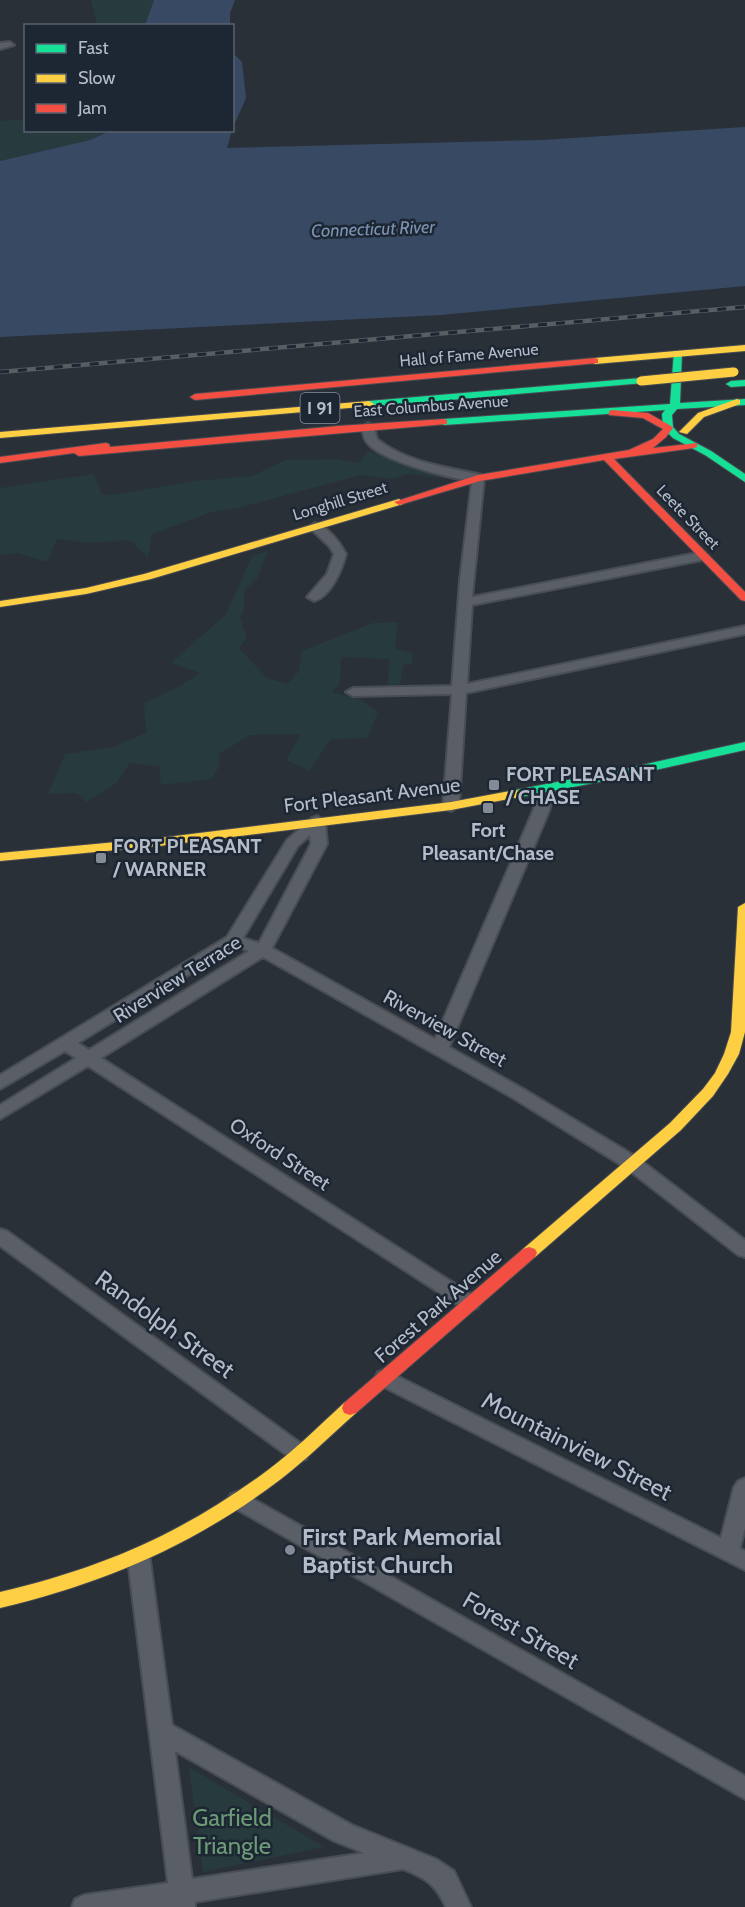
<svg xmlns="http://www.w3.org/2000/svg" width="745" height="1907" font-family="Cabin,sans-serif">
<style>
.green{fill:#273a3e}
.water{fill:#384963}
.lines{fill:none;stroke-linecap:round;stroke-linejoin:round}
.street-casing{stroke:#484c53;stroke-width:4}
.fast-casing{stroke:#484c53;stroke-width:2}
.slow-casing{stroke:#484c53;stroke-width:2}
.jam-casing{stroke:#484c53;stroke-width:2}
.street{fill:#5a5e66;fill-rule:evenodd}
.fast{fill:#16e098;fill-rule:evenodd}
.slow{fill:#ffcf43;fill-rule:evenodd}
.jam{fill:#f24e42;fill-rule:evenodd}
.rail-casing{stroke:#595d64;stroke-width:4.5}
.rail{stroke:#1d2633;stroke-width:3;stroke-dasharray:9;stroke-linecap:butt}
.slow-bridge-casing{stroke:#474c53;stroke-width:11;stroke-linecap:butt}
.slow-bridge{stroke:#ffcf43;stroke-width:9}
.poi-dot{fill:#848b96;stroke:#1d2633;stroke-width:2}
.labels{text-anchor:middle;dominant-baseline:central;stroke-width:5;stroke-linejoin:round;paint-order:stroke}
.far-street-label{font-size:16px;fill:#b4bcc9;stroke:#1d2633}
.far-water-label{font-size:18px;font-style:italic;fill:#7c92b1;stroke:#1d2633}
.shield{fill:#1d2633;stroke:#878f9c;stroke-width:1.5}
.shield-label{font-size:18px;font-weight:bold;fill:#b4bcc9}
.poi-label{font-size:20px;font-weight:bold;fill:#b4bcc9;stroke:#1d2633;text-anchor:start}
.street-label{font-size:20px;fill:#b4bcc9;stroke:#1d2633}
.near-street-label{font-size:24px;fill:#b4bcc9;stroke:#1d2633}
.near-poi-label{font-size:24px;font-weight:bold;fill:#b4bcc9;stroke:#1d2633;text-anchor:start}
.near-park-label{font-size:24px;fill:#6b9a76;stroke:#1d2633}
</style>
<rect width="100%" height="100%" fill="#2a3038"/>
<path class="green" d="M91 0H154L145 26 97 25Z
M25 119 26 130 110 131 90 140 0 161V121Z
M369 451 442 476 440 478 410 474 390 479 361 475 238 508 212 512 152 534 148 557 129 540 90 543 57 539 47 562 17 553 0 555V488L93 474 102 494 112 495 195 481 252 476 285 460 336 459 358 463Z
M267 551 258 577 244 591V609L240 617 247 638 239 648 267 678 287 684 299 671 302 651 373 623 398 622 395 649 413 653 412 664 403 665 400 684 388 686 389 659 341 657 340 684 332 692 359 699 378 712 367 738 331 739 309 771 286 760 301 734 250 735 219 754V767L211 779 161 785 159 766 130 763 116 783 87 802 77 793 48 794 65 754 113 747 146 733 144 703 178 687 200 673 171 663 226 614 252 556Z
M189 1767 324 1847 203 1872Z"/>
<path class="water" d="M154 0H235L230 13V25H145Z
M233 53 242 62 246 98 232 130Z
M745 127V286L441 315 0 337V161L90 140 110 131 232 130 227 148 542 140Z"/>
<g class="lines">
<defs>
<path id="street" d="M0 43 10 42 14 45 0 49Z
M368 423 374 427 377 439C407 463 446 467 482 475L484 478 472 597 702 552 708 556 702 560 472 605 467 684 745 626V634L466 693 459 806 451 811 446 809 443 806 452 694 353 696 346 692 353 688 452 686 460 580 472 481C449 478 377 460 366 441 363 437 363 431 362 427Z
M315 523C328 527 340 542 346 554 342 569 331 597 314 601L307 597 327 574 334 554 329 546 309 527Z
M547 784 555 789 549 811 449 1047 525 1090 638 1158 745 1240V1257L738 1255 626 1168 513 1098 263 957 101 1058 477 1298 480 1303 477 1308 470 1310 463 1308 88 1066 0 1119V1105L76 1058 65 1051 0 1089V1075L227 937 287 840 312 818 317 816 325 821 327 844 272 948 435 1039 533 811 539 789ZM310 835 311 844 259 943 243 938 298 846ZM235 946 249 951 89 1050 78 1043Z
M0 1229 7 1231 306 1447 309 1453 306 1459 299 1461 292 1459 0 1246Z
M385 1370 721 1538 734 1487 738 1481 745 1478V1528L740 1548 745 1551V1570L378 1384 375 1378 378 1372Z
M239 1491 745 1776V1799L231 1506 228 1500 231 1494Z
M139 1551 147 1554 150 1560 172 1725 352 1825 436 1859 454 1871 471 1907H446C435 1884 427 1879 403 1869L195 1902V1907H72L75 1899 84 1895 168 1883 128 1560 131 1554ZM175 1751 334 1841 364 1853 192 1879Z"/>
<path id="fast" d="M674 351 682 353 680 403 745 399V405L677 409 672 415 673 427 679 434 711 451 745 474V482L705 455 673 438 663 428 662 414 665 410 444 425 439 422 444 419 670 404Z
M641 378 646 381 644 383 369 407 364 404 369 401Z
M745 380V386L731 387 726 384 731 381Z
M745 742V750L615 779 515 798 509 794 515 790 615 771Z"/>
<path id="slow" d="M745 345V351L595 364 590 361 595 358Z
M737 399 740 400V404L704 417 687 434 679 432 698 413Z
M369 401 374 404 372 406 0 438V432Z
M399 499 404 502 403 504 151 579 86 594 0 607V601L86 588 144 574Z
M515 790 519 791 521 794 519 797 451 810 159 846 0 861V853L159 838 451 802Z
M745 903V1032L739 1054 728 1074 713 1096 681 1130 535 1257H523L521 1253 523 1249 670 1123 703 1089 715 1073 724 1054 731 1032 738 907Z
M350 1401 356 1403 358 1408 356 1413C331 1435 307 1459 281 1479 194 1545 105 1583 0 1608V1592C103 1568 183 1533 268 1470 295 1450 319 1426 344 1403Z"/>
<path id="jam" d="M595 358 598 359V363L195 400 190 397 195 394Z
M612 410 648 413 671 426 673 428 666 437 653 448 697 443V447L694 448 614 459 745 592V601L741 600 604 460 480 481 399 505 394 502 478 475 629 450 653 439 663 429 643 418 609 415V411Z
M444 419 447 420V424L79 456 74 453 0 463V457L106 443 109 444 110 447 338 426Z
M529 1247 535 1249 537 1253 535 1257 356 1413 350 1415 344 1413 342 1408 344 1403 523 1249Z"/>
</defs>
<use href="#street" class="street-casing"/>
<use href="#fast" class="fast-casing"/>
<use href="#slow" class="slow-casing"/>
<use href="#jam" class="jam-casing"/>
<use href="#street" class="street"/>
<use href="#fast" class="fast"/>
<use href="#slow" class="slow"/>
<use href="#jam" class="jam"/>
<defs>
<path id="rail" d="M0 372 745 307"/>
</defs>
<use href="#rail" class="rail-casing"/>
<use href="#rail" class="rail"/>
<defs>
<path id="slow-bridge" d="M641 381 734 372"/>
</defs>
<use href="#slow-bridge" class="slow-bridge-casing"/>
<use href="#slow-bridge" class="slow-bridge"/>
</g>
<g class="poi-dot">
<rect x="488" y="779" width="12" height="12" rx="3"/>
<rect x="482" y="802" width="12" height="12" rx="3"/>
<rect x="95" y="852" width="12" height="12" rx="3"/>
<circle cx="290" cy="1550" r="6"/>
</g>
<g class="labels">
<g class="far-street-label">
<text transform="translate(469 355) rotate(-5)">Hall of Fame Avenue</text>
<text transform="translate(431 406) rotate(-4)">East Columbus Avenue</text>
<text transform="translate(340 501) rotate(-17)">Longhill Street</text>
<text transform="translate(688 517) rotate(46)">Leete Street</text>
</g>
<g class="far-water-label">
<text transform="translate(373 229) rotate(-2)">Connecticut River</text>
</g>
<rect class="shield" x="300.5" y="393" width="39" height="30" rx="4.5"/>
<g class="shield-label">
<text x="320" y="408">I 91</text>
</g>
<g class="poi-label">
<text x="506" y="774">FORT PLEASANT<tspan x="506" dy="23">/ CHASE</tspan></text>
<text x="488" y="830" text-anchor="middle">Fort<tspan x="488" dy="23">Pleasant/Chase</tspan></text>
<text x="113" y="846">FORT PLEASANT<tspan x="113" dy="23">/ WARNER</tspan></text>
</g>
<g class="street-label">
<text transform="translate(372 795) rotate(-7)">Fort Pleasant Avenue</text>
<text transform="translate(177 979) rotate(-32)">Riverview Terrace</text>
<text transform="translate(445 1028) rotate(29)">Riverview Street</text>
<text transform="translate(280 1154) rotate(33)">Oxford Street</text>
<text transform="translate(438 1306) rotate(-41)">Forest Park Avenue</text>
</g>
<g class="near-street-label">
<text transform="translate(165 1324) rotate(36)">Randolph Street</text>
<text transform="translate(577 1446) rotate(27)">Mountainview Street</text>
<text transform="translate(521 1630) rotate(30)">Forest Street</text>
</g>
<g class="near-poi-label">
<text x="302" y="1536">First Park Memorial<tspan x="302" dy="28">Baptist Church</tspan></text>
</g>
<g class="near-park-label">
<text x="232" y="1817">Garfield<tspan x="232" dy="28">Triangle</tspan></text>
</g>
</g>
<rect x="24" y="24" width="210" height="108" fill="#1d2633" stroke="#59626f" stroke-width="1.5"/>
<rect x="36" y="44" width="30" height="9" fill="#16e098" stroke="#59626f" stroke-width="1.5"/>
<text x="78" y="54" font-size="18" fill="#b4bcc9">Fast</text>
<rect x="36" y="74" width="30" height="9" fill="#ffcf43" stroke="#59626f" stroke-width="1.5"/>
<text x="78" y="84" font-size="18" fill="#b4bcc9">Slow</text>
<rect x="36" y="104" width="30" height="9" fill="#f24e42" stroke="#59626f" stroke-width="1.5"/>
<text x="78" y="114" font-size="18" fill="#b4bcc9">Jam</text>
</svg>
